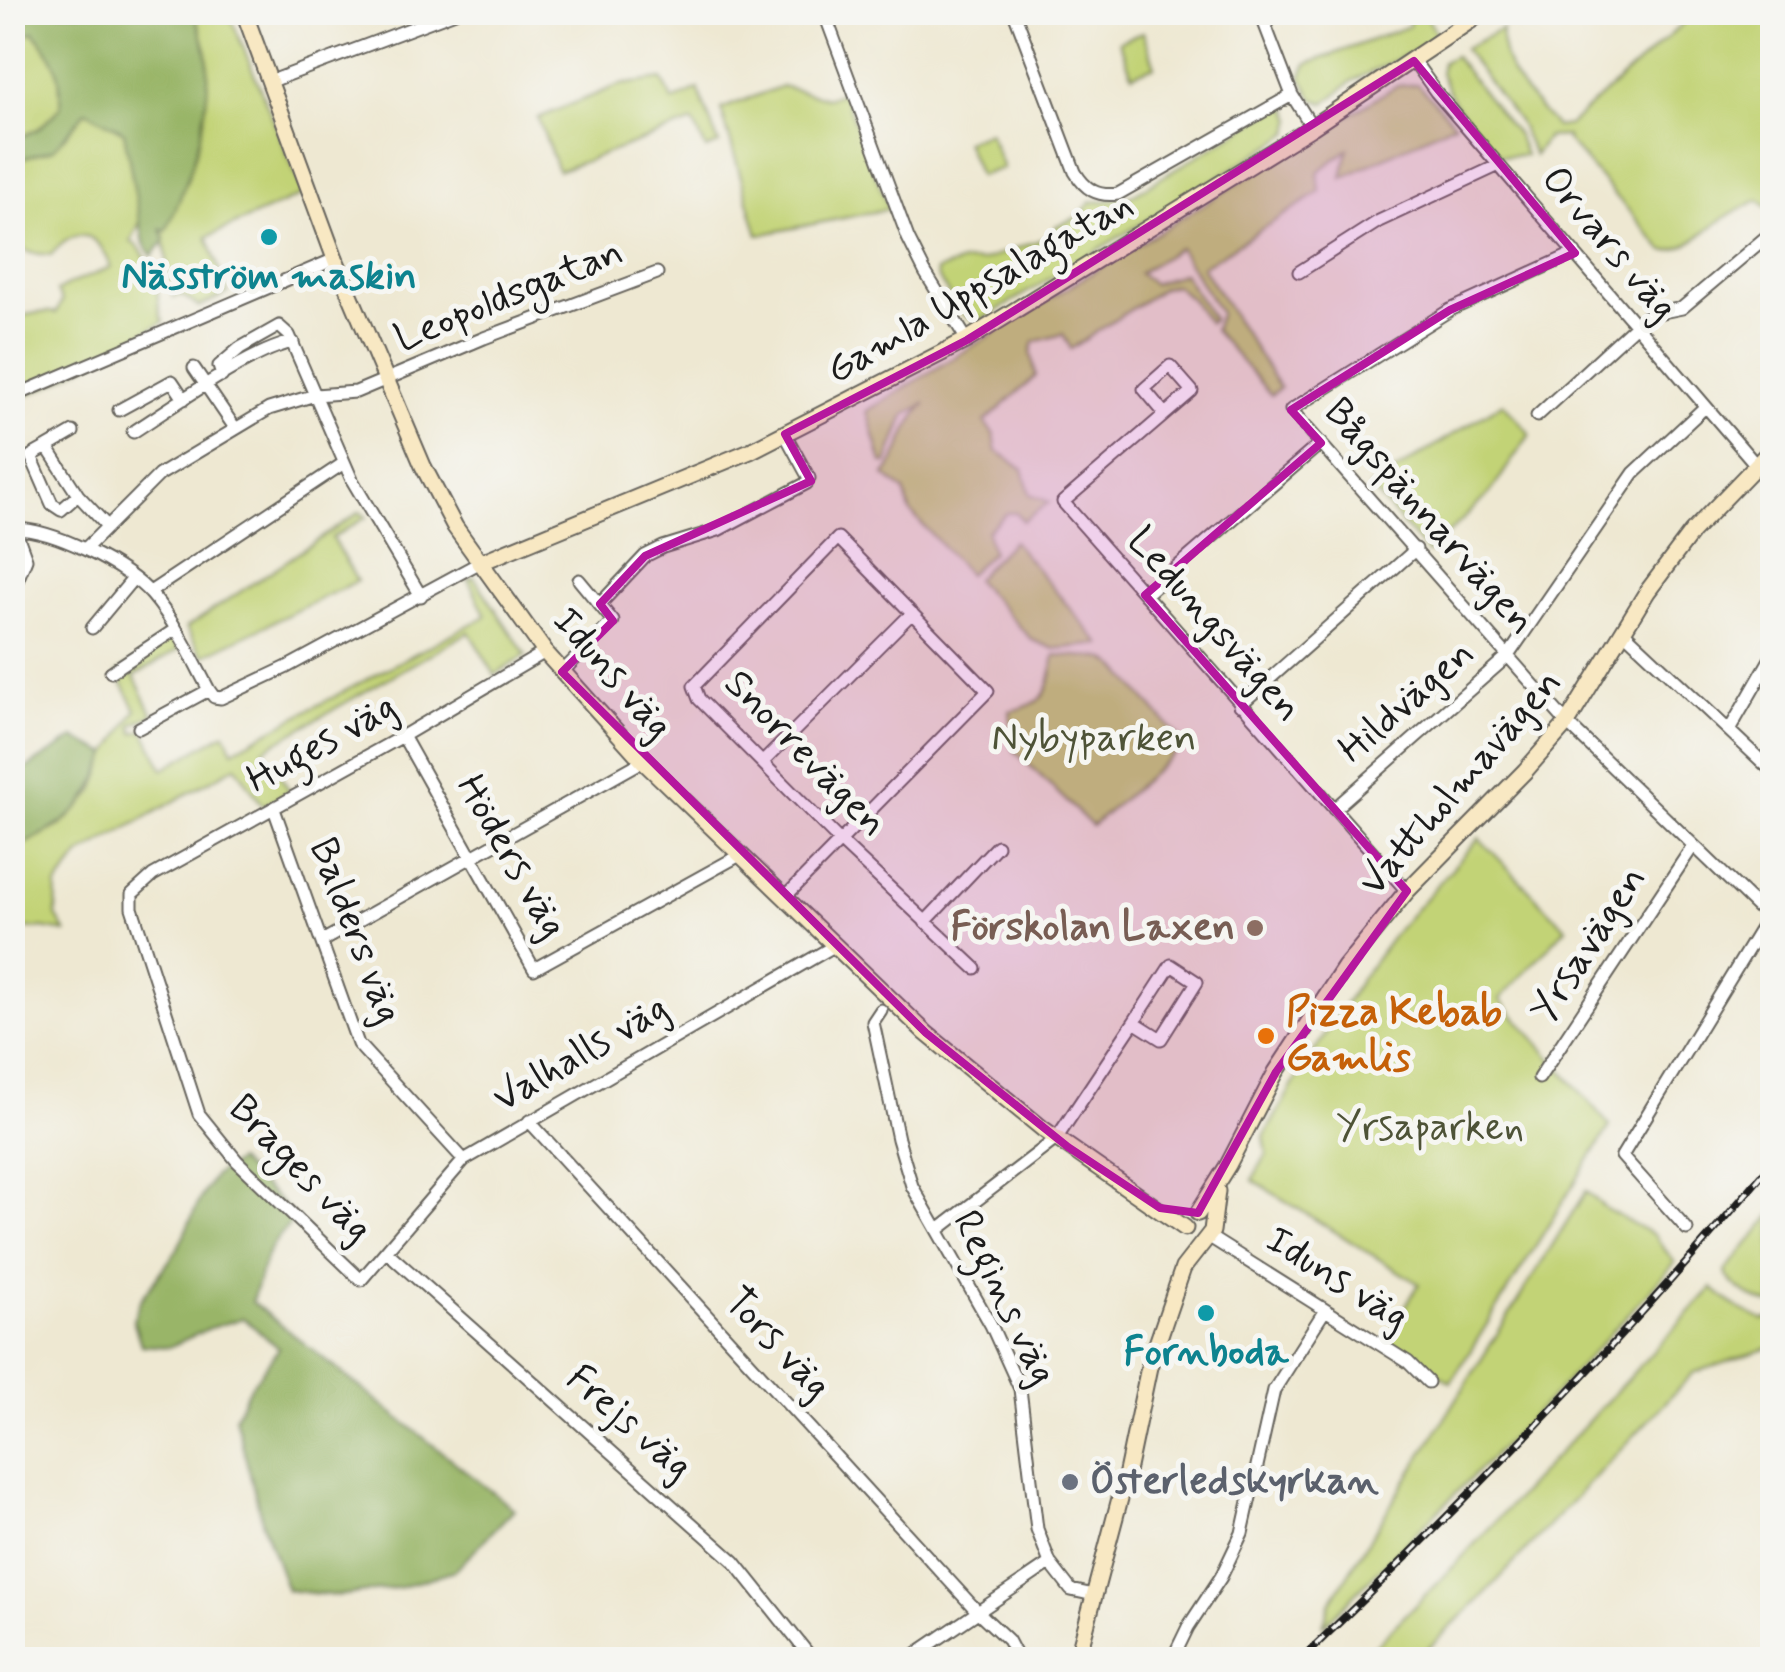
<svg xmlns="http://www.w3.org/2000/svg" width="1785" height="1672" font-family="Mynerve,sans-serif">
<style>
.green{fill:#c2d376;stroke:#6f7849;stroke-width:2.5}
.forest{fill:#99b567;stroke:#5a6842;stroke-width:2.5}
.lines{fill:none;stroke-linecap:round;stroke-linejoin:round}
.street-casing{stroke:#66635c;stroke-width:15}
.secondary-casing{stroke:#66635c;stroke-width:19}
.street{stroke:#fff;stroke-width:11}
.secondary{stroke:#f8e8c3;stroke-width:15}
.rail-casing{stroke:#1c1c1c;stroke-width:8}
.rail{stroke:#f6f6f2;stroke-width:4;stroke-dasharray:11;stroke-linecap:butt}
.marked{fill:#b5179e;fill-opacity:0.2;stroke:#b5179e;stroke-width:8;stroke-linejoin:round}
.culture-dot{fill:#0f9aa8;stroke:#f6f6f2;stroke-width:4}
.education-dot{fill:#8d6e63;stroke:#f6f6f2;stroke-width:4}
.food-dot{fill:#e8710a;stroke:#f6f6f2;stroke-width:4}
.worship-dot{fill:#6b7280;stroke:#f6f6f2;stroke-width:4}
.labels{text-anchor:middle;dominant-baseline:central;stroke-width:10;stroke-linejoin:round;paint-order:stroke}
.street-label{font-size:40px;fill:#1c1c1c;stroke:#f6f6f2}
.culture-label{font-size:40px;font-weight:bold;fill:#0d838f;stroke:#f6f6f2}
.park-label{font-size:40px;fill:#4e5337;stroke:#f6f6f2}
.education-label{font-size:40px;font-weight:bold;fill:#785e54;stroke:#f6f6f2;text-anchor:end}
.food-label{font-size:40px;font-weight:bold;fill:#c56008;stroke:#f6f6f2;text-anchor:start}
.worship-label{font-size:40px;font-weight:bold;fill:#5b616d;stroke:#f6f6f2;text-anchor:start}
</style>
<rect width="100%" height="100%" fill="#f6f6f2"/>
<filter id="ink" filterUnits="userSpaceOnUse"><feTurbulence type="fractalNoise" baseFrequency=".01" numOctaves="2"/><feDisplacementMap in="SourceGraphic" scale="20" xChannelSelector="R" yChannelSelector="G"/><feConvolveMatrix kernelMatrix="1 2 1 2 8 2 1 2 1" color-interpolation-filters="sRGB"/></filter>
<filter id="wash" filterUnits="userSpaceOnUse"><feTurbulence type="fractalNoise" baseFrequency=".0048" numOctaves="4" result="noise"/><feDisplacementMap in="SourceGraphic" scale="40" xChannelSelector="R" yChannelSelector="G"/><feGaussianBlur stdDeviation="2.25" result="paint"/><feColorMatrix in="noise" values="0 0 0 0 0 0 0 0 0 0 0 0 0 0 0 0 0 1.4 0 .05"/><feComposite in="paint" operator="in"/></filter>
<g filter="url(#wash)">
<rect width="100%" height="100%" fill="#eee8d2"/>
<path class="green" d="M1696 12 1772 13V208L1771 211 1759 200C1749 205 1738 209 1729 215 1707 228 1691 250 1664 251L1567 140V136L1548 137 1534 155 1518 121 1464 49 1502 29C1498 71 1530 97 1556 127L1569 125Z
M194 13H229L304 194 207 237 228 293 199 307 182 295 173 297C166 274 169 251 160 227L165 231 208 63Z
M1410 13H1424L1440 39 1352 81 1325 103 1313 99 1301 77 1307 64 1409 26Z
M33 32C56 60 62 71 60 108L40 128 13 141 12 39Z
M1143 32 1155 66 1132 75 1119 41Z
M1454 56 1518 136 1525 155 1500 156 1455 104 1440 73 1442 62Z
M662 79 673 101 698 89 719 144 706 149 693 122 558 171 538 118 619 85Z
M1418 84 1454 123 1342 178 1348 149 1318 172 1320 192 1202 267 1280 388 1271 395 1214 330 1220 313 1179 248 1139 273 1153 284 1183 273 1213 319 1209 323 1190 298 1175 285 1163 288 1071 349 1063 334 1034 342 1031 352 1036 376 985 422 994 435 997 451 1023 469 1030 494 1050 502 1023 521 1016 513H1007L987 531 992 552 968 574 910 511 904 491 885 475C904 452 904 423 926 403L905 415 887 463H882L867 411 1396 86Z
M782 86 826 98 843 93 889 209 758 235 721 109Z
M1279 107H1288L1293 119 1290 132 1278 141 983 319 976 321 962 314 938 278 936 271 962 262 982 261 1054 235 1056 226 1078 217 1091 202 1126 199Z
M86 111 124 132 142 218 131 242C141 247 141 251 147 260 165 289 152 294 163 322L57 382 13 402 12 316C27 317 42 309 56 313L62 301 57 291C74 280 93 276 111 267 98 231 76 225 51 255L31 253 13 246V162L54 148Z
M989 132 1003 168 979 176 965 141Z
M1503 403 1530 434 1490 493 1428 553 1370 487Z
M360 512 366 517 332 538 357 581 203 656 186 628Z
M1013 541 1096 639 1101 644 1054 649 1032 640 975 579Z
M474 577 526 655 495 675 469 632 263 750 290 791 263 806 236 766 80 855 57 886 56 916 66 932 42 928 13 929V850L63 824 94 791 108 754 136 710 117 673 172 637 178 650 134 676 153 715 132 725 134 733 144 730 163 769 225 733 233 750 486 616 468 579Z
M1055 655 1095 657 1106 659 1118 668 1180 739 1181 748 1092 826 1015 751 1010 737V711C1049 703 1048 691 1055 655Z
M1479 838 1566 928 1500 999 1610 1126 1451 1382 1385 1341 1419 1284 1252 1180 1267 1154 1264 1137 1294 1083 1361 979 1398 929Z
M1586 1191 1606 1209 1654 1235 1675 1263 1552 1397 1323 1626 1330 1603Z
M1772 1215V1304C1757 1303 1731 1286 1725 1272Z
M1712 1288 1733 1305 1763 1320 1772 1318V1347L1693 1373 1481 1598 1417 1659H1362L1453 1567Z"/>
<path class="forest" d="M13 12 194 13C199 29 208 48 208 65 210 123 189 180 166 231L161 229 165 240 152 256 144 244 124 132 86 111 54 149 13 162V141L40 128 60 108C62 72 56 60 34 32L13 39Z
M74 738 108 754C85 814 68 821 13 850V769L17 774Z
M237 1161 297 1218C267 1243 262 1266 252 1302L514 1509 455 1570 402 1587 337 1596 287 1590 264 1528 235 1417 249 1389 279 1348 243 1318 210 1328 169 1347 141 1345 133 1320 140 1301 177 1250 200 1199 214 1176Z"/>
</g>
<g filter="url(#ink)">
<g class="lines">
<defs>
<path id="street" d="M824 12 908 238 925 272 967 340
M1014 12 1075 172C1085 189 1097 197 1118 194L1292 95
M1260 12 1292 95 1312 127
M1414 61 1436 92 1757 466
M269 82 455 12
M1575 253 1450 310 1291 410 1567 723 1772 921
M1299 272 1379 221 1499 165
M194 368 235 428
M222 376 219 366 240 348 279 326 289 335 352 480 421 596
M12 397 335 259
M119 410 172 381 184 399
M1165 414 1144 389 1170 366 1192 391 1063 502 1407 891
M1537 416 1636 325 1648 315 1682 308 1772 232
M133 432C172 407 251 350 293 342
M47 447 73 432
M78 495 61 510 52 504 31 456 47 447 78 495 107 526
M12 529C52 528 126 565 152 595 176 623 192 658 209 690
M86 548 159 475 269 409 315 395 356 392 484 338 657 273
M150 592 344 463
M12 593 26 559 15 529
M1145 595 1321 443
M600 604 645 556 663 547 718 530 807 483 809 478 785 434
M92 628 132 580
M1623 631 1772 771
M545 652 403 736 153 875 132 894V908L199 1114 237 1161 361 1280 464 1160 834 946
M111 672 176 629
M562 672 613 621 579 580
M1240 705 1416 549
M139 728 209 690 214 697 221 698 287 667 479 563
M1730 729 1772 656
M403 736 534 969 740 855
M763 762 912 613
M274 809 358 1044 464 1160
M1334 809 1508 656 1634 473 1705 407
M784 898 988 691 838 538 694 686 699 699 841 842 975 968
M925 922 997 846
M322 941 643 761
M881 1010 873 1022 898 1139 912 1186 991 1325 1020 1389 1037 1529 1050 1563 1071 1590 1094 1595
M1539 1078 1693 846
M529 1121 977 1611 1008 1640 1016 1655 1014 1660
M1687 1229 1622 1156 1772 910
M938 1230 1056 1139 1134 1022 1161 1039 1197 982 1171 965 1134 1022
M1208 1236 1408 1362 1428 1382
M386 1251 734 1561 813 1660
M907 1660 1050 1563
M1172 1660 1188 1627 1221 1577 1242 1533 1274 1390 1325 1310"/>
<path id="secondary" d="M244 12 335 259 423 466 455 527 545 652 643 761 926 1033 1043 1129 1185 1228
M479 563 750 451 967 340 1312 127 1483 12
M1198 1213 1228 1165 1276 1072 1345 967 1407 891 1525 771 1567 723 1647 592 1692 532 1772 449
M1077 1660 1127 1472 1149 1367 1183 1268 1212 1231 1217 1191"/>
</defs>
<use href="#street" class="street-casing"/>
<use href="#secondary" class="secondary-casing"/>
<use href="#street" class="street"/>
<use href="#secondary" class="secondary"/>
<defs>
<path id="rail" d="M1300 1660C1466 1502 1625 1339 1772 1163"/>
</defs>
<use href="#rail" class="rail-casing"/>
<use href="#rail" class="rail"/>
</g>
</g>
<path class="marked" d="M1414 61 1575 253 1450 310 1291 410 1321 443 1145 595 1407 891 1276 1072 1198 1213 1160 1208 1068 1147 926 1033 562 672 613 621 600 604 645 556 811 481 785 434 967 340Z"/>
<g class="culture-dot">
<circle cx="269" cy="237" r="10"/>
<circle cx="1206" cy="1313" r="10"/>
</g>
<circle class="education-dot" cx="1255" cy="928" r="10"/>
<circle class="food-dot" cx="1266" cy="1036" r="10"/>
<circle class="worship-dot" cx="1070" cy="1482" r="10"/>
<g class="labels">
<g class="street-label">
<text transform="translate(1609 244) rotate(50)">Orvars väg</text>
<text transform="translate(980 288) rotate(-30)">Gamla Uppsalagatan</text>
<text transform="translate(509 296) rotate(-22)">Leopoldsgatan</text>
<text transform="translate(1429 517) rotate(49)">Bågspännarvägen</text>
<text transform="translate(1214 625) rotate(49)">Ledungsvägen</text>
<text transform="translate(612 674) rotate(49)">Iduns väg</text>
<text transform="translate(1407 702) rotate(-41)">Hildvägen</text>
<text transform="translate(322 744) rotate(-29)">Huges väg</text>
<text transform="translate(805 754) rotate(46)">Snorrevägen</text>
<text transform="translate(1461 783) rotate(-49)">Vattholmavägen</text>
<text transform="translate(511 857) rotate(60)">Höders väg</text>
<text transform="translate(355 931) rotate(69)">Balders väg</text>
<text transform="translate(1589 945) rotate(-57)">Yrsavägen</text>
<text transform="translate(581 1054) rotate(-30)">Valhalls väg</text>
<text transform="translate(300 1169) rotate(46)">Brages väg</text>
<text transform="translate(1337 1279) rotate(32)">Iduns väg</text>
<text transform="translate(1004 1298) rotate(64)">Regins väg</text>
<text transform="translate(777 1344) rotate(47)">Tors väg</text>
<text transform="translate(629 1423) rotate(41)">Frejs väg</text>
</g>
<g class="culture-label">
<text x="269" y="277">Näsström maskin</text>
<text x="1206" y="1353">Fornboda</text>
</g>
<g class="park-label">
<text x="1094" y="739">Nybyparken</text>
<text x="1430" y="1128">Yrsaparken</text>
</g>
<g class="education-label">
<text x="1235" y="928">Förskolan Laxen</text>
</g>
<g class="food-label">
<text x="1286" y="1013">Pizza Kebab<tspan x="1286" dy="46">Gamlis</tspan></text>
</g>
<g class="worship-label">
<text x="1090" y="1482">Österledskyrkan</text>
</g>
</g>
<rect width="1785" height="1672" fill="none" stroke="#f6f6f2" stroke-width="50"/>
</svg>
